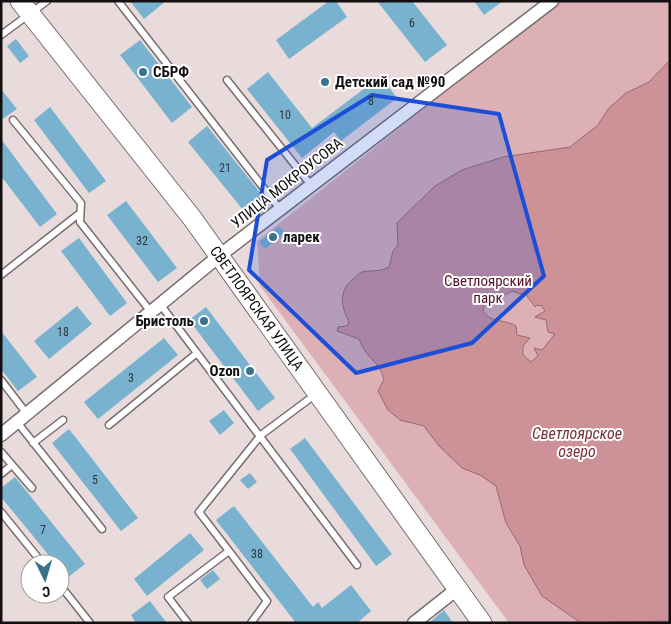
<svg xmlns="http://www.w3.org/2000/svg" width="671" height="624" font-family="'Roboto Condensed',sans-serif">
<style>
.green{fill:#dcb0b4}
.water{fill:#cd9198;stroke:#956a6f;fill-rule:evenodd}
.building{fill:#78b2ce}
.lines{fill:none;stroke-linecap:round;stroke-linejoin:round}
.lane-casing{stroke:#786c6d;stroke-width:9}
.street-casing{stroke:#786c6d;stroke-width:15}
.secondary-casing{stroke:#786c6d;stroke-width:21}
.lane{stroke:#fff;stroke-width:6}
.street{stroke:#fff;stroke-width:12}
.secondary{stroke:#fff;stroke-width:19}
.marked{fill:#1d4ed8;fill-opacity:0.2;stroke:#1d4ed8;stroke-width:4;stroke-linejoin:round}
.poi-dot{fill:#3a728c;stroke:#fff;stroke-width:2}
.labels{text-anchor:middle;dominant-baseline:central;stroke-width:4;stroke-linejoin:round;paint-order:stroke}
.number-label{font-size:12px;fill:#2c373f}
.poi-label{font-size:15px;font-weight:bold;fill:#130e0f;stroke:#fff;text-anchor:start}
.street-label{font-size:15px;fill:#130e0f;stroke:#fff}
.park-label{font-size:15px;fill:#570f21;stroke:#fff}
.water-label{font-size:16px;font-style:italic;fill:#782f3c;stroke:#fff}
</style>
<rect width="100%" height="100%" fill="#e9dbdc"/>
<path class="green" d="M559 1H670V623H509L260 286 257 241Z"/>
<path class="water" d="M670 60V621L581 623 542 596 524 565 520 546 506 523 496 486 480 475 462 468 439 446 424 426 400 420 388 410 378 391 384 379C378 359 366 359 359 339L337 331 338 327 347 326 349 322C341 306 338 292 353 279 356 277 359 273 362 272 373 270 379 272 389 267L393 251 398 245 397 223 435 186 462 170 503 157 570 147 598 125 608 109 626 93 649 82ZM513 291 520 294 525 293 535 307 537 305 542 306 545 311 535 317 546 320 548 332 555 334 542 350 534 348 538 356 531 362 523 355V346L530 338 517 335 516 326C505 319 490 323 483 311L486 297 498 293 505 295Z"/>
<path class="building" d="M130 1H166L144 19Z
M329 1H336L347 17 289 59 276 40Z
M377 1H412L447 45 425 62Z
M474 1H503L484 15Z
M16 39 29 56 20 63 7 46Z
M140 40 192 107 172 123 120 55Z
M268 72 312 128 381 76 397 98 341 141 334 132 302 158 247 89Z
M1 89 17 109 1 120Z
M50 107 106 181 89 193 34 120Z
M207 126 262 195 243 210 188 142Z
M1 139 57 214 40 227 1 176Z
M126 201 177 268 158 282 107 215Z
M279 226 285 233 265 249 259 242Z
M79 238 127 303 110 316 61 251Z
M77 306 92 324 49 359 34 341Z
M206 307 275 398 258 411 189 320Z
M1 331 37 377 18 391 1 369Z
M164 338 178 355 98 419 84 402Z
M224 410 234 423 220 435 209 421Z
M69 429 138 518 121 531 52 443Z
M305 438 392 554 376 566 290 449Z
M250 473 257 482 248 489 240 480Z
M15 477 85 564 67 578 60 569V564H56L1 497V488Z
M234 506 313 607 318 602 322 608 351 585 371 611 357 623H296L216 520Z
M190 533 204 550 147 596 134 579Z
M213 570 220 579 207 589 200 580Z
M150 601 159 613 167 623H136L131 615Z
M444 610 453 623H429Z"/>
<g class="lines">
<defs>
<path id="lane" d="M118 1 280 209
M1 35 47 1
M227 80 311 185
M13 120 81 203 80 222 151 312
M1 275 80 213
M160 304 357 565
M1 380 27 414
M17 422 102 529
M109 425 197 353
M33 443 63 420
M1 452 32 488
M1 474 12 465
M1 512 43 564
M229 551 199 512 261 435 316 394
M60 585 90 623
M188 623 168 597 229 551 267 601 251 623"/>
<path id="street" d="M1 435 219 256 552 1
M414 623 457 589"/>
<g id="secondary">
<path id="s1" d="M20 1 192 218 482 623"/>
</g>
</defs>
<use href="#lane" class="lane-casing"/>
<use href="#street" class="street-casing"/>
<use href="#secondary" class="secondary-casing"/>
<use href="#lane" class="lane"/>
<use href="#street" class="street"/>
<use href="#secondary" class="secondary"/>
</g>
<path class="marked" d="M372 95 499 114 544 276 472 343 356 373 249 270 267 160Z"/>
<g class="poi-dot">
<circle cx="143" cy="72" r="5"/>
<circle cx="325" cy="82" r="5"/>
<circle cx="273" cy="237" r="5"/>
<circle cx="204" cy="321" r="5"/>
<circle cx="250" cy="371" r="5"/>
</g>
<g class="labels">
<g class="number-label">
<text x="412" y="23">6</text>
<text x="371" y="101">8</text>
<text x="285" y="115">10</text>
<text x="225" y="168">21</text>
<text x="142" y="241">32</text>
<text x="63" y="332">18</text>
<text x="131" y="378">3</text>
<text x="95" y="480">5</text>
<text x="43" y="530">7</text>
<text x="257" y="554">38</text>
</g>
<g class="poi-label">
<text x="153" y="72">СБРФ</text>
<text x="335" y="82">Детский сад №90</text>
<text x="283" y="237">ларек</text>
<text x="194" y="321" text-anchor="end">Бристоль</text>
<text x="240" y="371" text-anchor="end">Ozon</text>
</g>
<g class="street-label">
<text transform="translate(287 183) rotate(-38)">УЛИЦА МОКРОУСОВА</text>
<text stroke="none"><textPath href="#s1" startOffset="388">СВЕТЛОЯРСКАЯ УЛИЦА</textPath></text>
</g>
<g class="park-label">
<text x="488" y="281">Светлоярский<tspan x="488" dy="17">парк</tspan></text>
</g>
<g class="water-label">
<text x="577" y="433">Светлоярское<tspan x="577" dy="18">озеро</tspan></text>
</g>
</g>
<rect width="671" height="624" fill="none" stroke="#130e0f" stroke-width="5"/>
<g transform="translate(45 579) rotate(175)"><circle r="24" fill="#ffffff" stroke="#a19f9f"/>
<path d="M0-4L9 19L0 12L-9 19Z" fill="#3a728c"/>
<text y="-8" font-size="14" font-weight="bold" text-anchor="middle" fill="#130e0f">С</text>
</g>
</svg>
